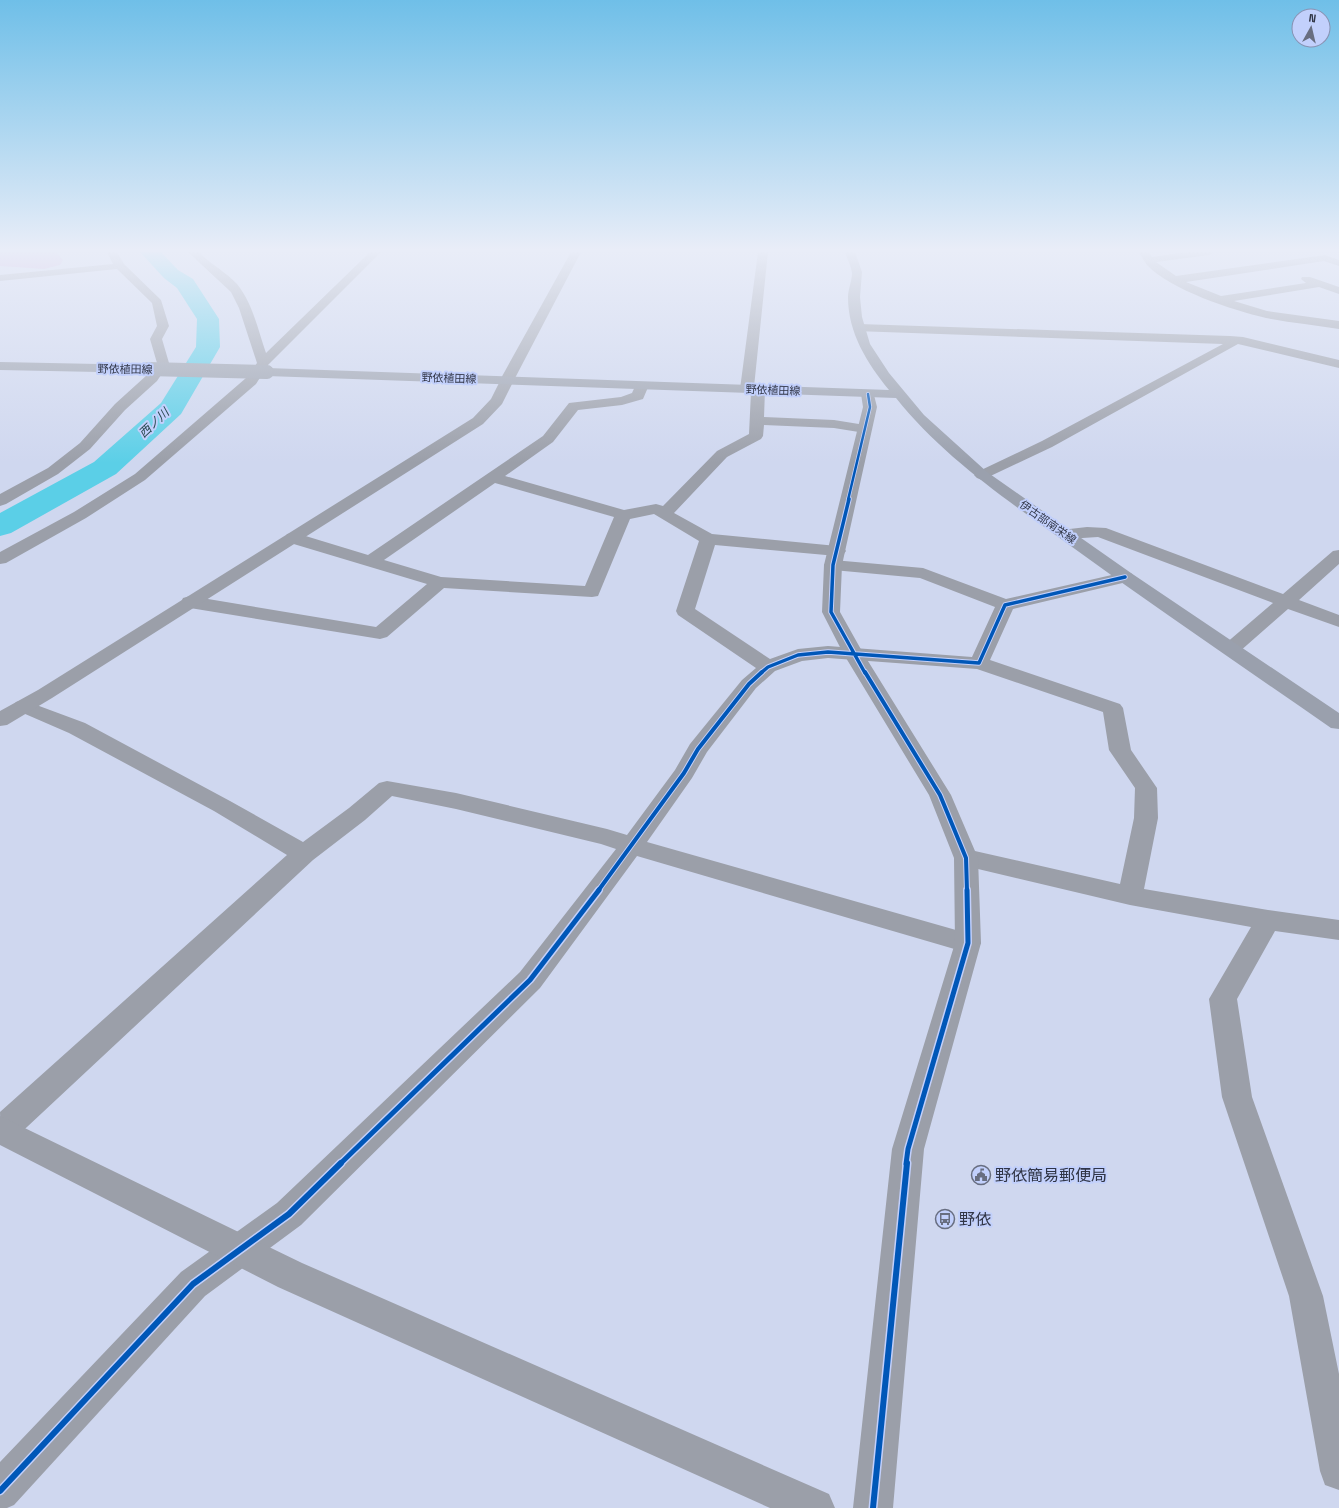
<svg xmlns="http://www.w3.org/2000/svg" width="1339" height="1508" font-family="'Space Grotesk','Noto Sans JP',sans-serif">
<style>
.forest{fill:#ce9dd6}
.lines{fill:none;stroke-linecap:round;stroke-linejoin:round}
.river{fill:#5bcfe7;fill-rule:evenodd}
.minor{fill:#9b9fa9;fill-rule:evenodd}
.tertiary{fill:#9b9fa9;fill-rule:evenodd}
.secondary{fill:#9aa0ad;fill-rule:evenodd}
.secondary-bridge{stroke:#9aa0ad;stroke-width:14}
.cycleway-far4-casing{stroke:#c2d0fc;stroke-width:4}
.cycleway-far3-casing{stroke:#c2d0fc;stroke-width:5.5}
.cycleway-far2-casing{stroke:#c2d0fc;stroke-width:6}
.cycleway-far1-casing{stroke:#c2d0fc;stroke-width:8}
.cycleway-casing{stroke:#c2d0fc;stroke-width:9}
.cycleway-far4{stroke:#0057b8;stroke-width:2.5}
.cycleway-far3{stroke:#0057b8;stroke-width:3.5}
.cycleway-far2{stroke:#0057b8;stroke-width:4}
.cycleway-far1{stroke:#0057b8;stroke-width:5}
.cycleway{stroke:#0057b8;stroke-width:6}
.labels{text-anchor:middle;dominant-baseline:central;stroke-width:4;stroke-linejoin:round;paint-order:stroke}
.far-street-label{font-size:11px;fill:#303546;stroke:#c2d0fc}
.far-water-label{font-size:12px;font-style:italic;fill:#27464c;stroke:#c2d0fc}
.near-poi-label{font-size:16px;fill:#303546;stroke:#c2d0fc;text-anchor:start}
</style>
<rect width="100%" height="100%" fill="#cfd7ef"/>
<path class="forest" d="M0 252H56L63 260 60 265 44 269 0 266Z"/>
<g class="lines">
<path class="river" d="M140 252H161L178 270 193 279 219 319 220 347 181 414 116 474 11 533 0 536V513L94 462 161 403 196 347 197 319 177 288 164 278Z"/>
<path class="minor" d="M107 252H117L124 264 161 300 169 326 162 339 169 363 157 381 125 410 90 449 58 474 6 504 0 506V494L48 468 80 443 115 404 147 375 157 363 150 339 157 326 152 303 117 269 0 281V275L113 264Z
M188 252H199C210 264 226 272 237 284 253 304 258 330 266 353L370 252H381L268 365 256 384 145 480 86 518 6 563 0 564V552L74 512 135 474 246 378 257 363 239 308 231 292Z
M571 252H581L514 380 512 383H502L500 380Z
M758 252H768L754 387H763L765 390 764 417 834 420 865 425 870 426 872 429 870 432 865 433 834 428 764 425 763 436 761 439 727 457 674 513 712 534 837 546 843 547 846 551 843 555 837 556 715 545 695 609 770 659 798 649 828 646 972 657 995 607 920 578 833 570 827 569 824 565 827 561 833 560 923 568 1006 599 1125 572 1131 573 1134 577 1131 581 1013 609 990 660 1120 704 1123 708 1131 750 1157 788 1158 818 1144 889 1268 910 1339 920V940L1275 931 1237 999 1252 1097 1323 1296 1339 1374V1490L1325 1485 1320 1471 1289 1296 1222 1097 1209 999 1251 927 1130 905 957 864 954 858 957 852 966 849 1120 884 1134 818 1135 788 1109 750 1103 712 977 669 828 658 802 661 775 671 756 688 707 752 692 778 647 842 977 936 981 943 977 950 968 953 637 856 540 988 301 1225 205 1296 14 1505 7 1508H0V1462L181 1272 277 1203 520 972 616 849 601 844 456 809 392 796 365 820 313 860 12 1141 1 1145 0 1112 287 855 214 811 69 733 16 710 13 706 16 702 23 700 85 723 230 801 303 842 349 808 379 783 387 781 456 793 607 829 627 835 675 770 690 744 742 680 756 668 678 615 676 611 699 541 654 514 630 519 598 596 592 597 444 588 387 637 380 639 190 608 183 606 181 602 183 598 190 596 376 627 427 584 287 542 285 538 287 534 293 533 299 534 368 555 543 436 569 403 621 397 632 393 637 382H647L649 385 643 399 622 405 578 410 553 442 505 476 624 510 656 504 663 506 717 451 749 434 751 392H742L740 389ZM495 483 614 517 585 586 441 577 384 560Z
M1139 252H1149L1152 257 1187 252H1214L1209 255 1156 262 1176 276 1325 255 1339 260V266L1324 261 1186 282 1221 296 1306 283 1301 279 1302 277H1310L1339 287V294L1319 287 1234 301 1267 311 1339 321V329C1315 325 1290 323 1266 318 1232 310 1171 290 1147 265 1144 261 1141 256 1139 252Z
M859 324 1230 336 1243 337 1339 360V368L1238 344 1052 447 982 480 977 478 974 475 977 472 1042 441 1223 344 855 331 853 328 855 325Z
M1087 527 1106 528 1283 594 1333 551 1339 550V564L1299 600 1339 615V627L1288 609 1239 652 1232 654 1225 652 1222 648 1225 644 1273 603 1098 537 1067 539 1061 538 1059 534 1061 530Z"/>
<path class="tertiary" d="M507 376 512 377 514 380 502 404 483 424 52 698 7 725 0 726V711L38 690 473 418 491 399 502 377Z
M868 390 873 391 877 407 842 565 840 612 863 653 951 795 978 858 981 943 924 1149 893 1508H853L892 1149 955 943 954 858 929 795 843 653 822 612 824 565 863 407 861 394 863 391Z
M0 1116 302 1263 829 1494 835 1508H770L278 1287 0 1145Z"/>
<path class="secondary" d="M845 252H855L862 272 860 297 862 317 870 344 889 373 924 415 987 472 1131 573 1339 713V729L1331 728C1243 667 1155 607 1068 544 1007 500 943 457 896 398L267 376 262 375 261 372 262 369 267 368 889 390C867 363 848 333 848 297 848 289 852 281 852 273 851 266 847 258 845 252Z
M0 362 148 365 153 366 154 369 153 372 148 373 0 370Z"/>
<path class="secondary-bridge" d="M148 369 267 372"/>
<defs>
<path id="cycleway-far4" d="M848 500 870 407 868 394"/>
<path id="cycleway-far3" d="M849 499 833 565 831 612 865 673
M761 673 768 667 798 655 828 652 979 663 1005 605 1125 577"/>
<path id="cycleway-far2" d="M865 672 940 795 966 858 967 891
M598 891 684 773 698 749 749 684 762 672"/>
<path id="cycleway-far1" d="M340 1164 530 980 599 890
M906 1164 908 1149 968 943 967 890"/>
<path id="cycleway" d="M0 1491 193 1284 289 1214 341 1163
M873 1508 907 1163"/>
</defs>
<use href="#cycleway-far4" class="cycleway-far4-casing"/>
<use href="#cycleway-far3" class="cycleway-far3-casing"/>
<use href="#cycleway-far2" class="cycleway-far2-casing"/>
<use href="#cycleway-far1" class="cycleway-far1-casing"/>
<use href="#cycleway" class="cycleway-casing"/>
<use href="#cycleway-far4" class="cycleway-far4"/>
<use href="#cycleway-far3" class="cycleway-far3"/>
<use href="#cycleway-far2" class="cycleway-far2"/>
<use href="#cycleway-far1" class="cycleway-far1"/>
<use href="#cycleway" class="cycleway"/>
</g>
<linearGradient id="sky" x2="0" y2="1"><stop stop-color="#6fbfe8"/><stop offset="0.54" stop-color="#e9edf8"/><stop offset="1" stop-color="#e9edf8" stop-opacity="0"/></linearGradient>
<rect width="1339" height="463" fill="url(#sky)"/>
<defs>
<symbol id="civic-ring" viewBox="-11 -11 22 22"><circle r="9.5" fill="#c2d0fc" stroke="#686e81" stroke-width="1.5"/><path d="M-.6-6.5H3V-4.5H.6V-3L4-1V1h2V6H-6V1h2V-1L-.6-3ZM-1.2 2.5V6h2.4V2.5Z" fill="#686e81"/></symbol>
<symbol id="bus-ring" viewBox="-11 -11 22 22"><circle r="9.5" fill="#c2d0fc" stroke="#686e81" stroke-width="1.5"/><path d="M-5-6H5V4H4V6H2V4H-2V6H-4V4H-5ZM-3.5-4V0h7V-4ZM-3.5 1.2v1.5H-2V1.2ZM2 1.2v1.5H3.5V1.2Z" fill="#686e81"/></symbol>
</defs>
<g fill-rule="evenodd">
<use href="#civic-ring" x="970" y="1164" width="22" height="22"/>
<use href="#bus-ring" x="934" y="1208" width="22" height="22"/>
</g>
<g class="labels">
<g class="far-street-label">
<text transform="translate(125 369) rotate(1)">野依植田線</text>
<text transform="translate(449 378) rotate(2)">野依植田線</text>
<text transform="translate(773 390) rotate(2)">野依植田線</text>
<text transform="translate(1048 522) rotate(35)">伊古部南栄線</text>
</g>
<g class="far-water-label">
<text transform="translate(154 423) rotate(-43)">西ノ川</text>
</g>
<g class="near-poi-label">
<text x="995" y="1175">野依簡易郵便局</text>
<text x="959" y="1219">野依</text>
</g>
</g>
<g transform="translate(1311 28) rotate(8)"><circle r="19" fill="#c2d0fc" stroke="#8892b3"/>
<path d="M0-3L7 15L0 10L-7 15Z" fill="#686e81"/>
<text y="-6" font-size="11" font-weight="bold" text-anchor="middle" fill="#303546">N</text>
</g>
</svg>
